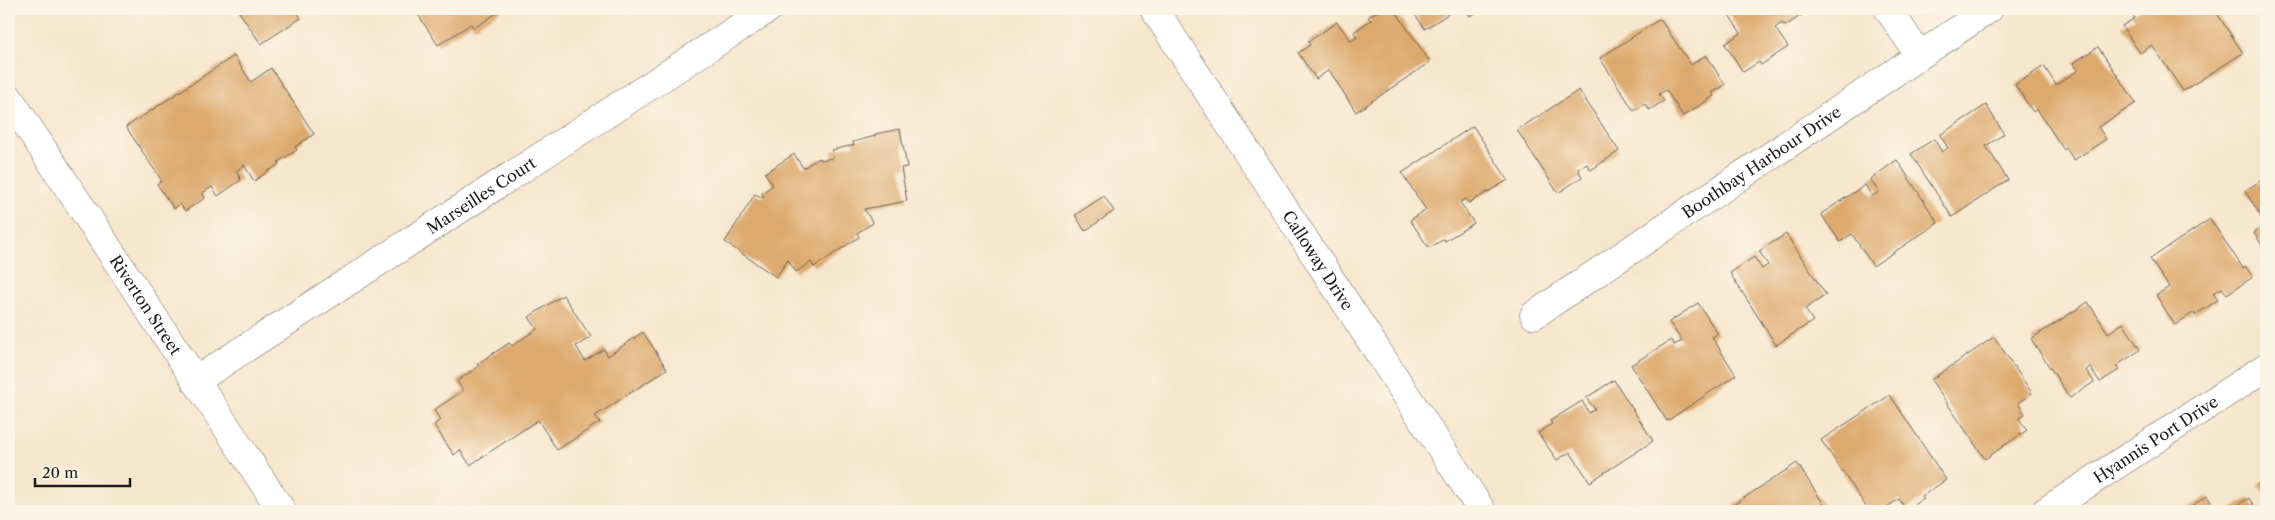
<svg xmlns="http://www.w3.org/2000/svg" width="2275" height="520" font-family="'Libre Caslon Text',serif">
<style>
.building{fill:#dda96d}
.lines{fill:none;stroke-linecap:round;stroke-linejoin:round}
.minor-casing{stroke:#68635a;stroke-width:29}
.secondary-casing{stroke:#68635a;stroke-width:29}
.minor{stroke:#fff;stroke-width:28}
.secondary{stroke:#fff;stroke-width:28}
.labels{text-anchor:middle;dominant-baseline:central;stroke-width:4;stroke-linejoin:round;paint-order:stroke}
.street-label{font-size:16px;fill:#1c1c1c;stroke:#fcf5e5}
</style>
<rect width="100%" height="100%" fill="#fcf5e5"/>
<filter id="ink" filterUnits="userSpaceOnUse"><feTurbulence type="fractalNoise" baseFrequency=".02" numOctaves="2"/><feDisplacementMap in="SourceGraphic" scale="10" xChannelSelector="R" yChannelSelector="G"/><feConvolveMatrix kernelMatrix="1 2 1 2 8 2 1 2 1" color-interpolation-filters="sRGB"/></filter>
<filter id="wash" filterUnits="userSpaceOnUse"><feTurbulence type="fractalNoise" baseFrequency=".0096" numOctaves="4" result="noise"/><feDisplacementMap in="SourceGraphic" scale="20" xChannelSelector="R" yChannelSelector="G"/><feGaussianBlur stdDeviation="1.12" result="paint"/><feColorMatrix in="noise" values="0 0 0 0 0 0 0 0 0 0 0 0 0 0 0 0 0 1.4 0 .05"/><feComposite in="paint" operator="in"/></filter>
<g filter="url(#wash)">
<rect width="100%" height="100%" fill="#f6e6cd"/>
<g id="blocks">
<path class="building" d="M237 9H295L301 18 261 44Z
M410 9H503L474 28 471 24 438 45 417 13 414 15Z
M1381 9H1394L1430 62 1356 112 1329 70 1316 79 1298 53 1310 45 1308 42 1337 22 1351 41 1357 37 1354 32 1371 20 1368 17Z
M1411 9H1456L1425 29Z
M1465 9H1481L1470 16Z
M1725 9H1811L1785 26 1782 23 1775 28 1788 47 1761 65 1759 62 1743 72 1725 44 1741 33Z
M2141 9H2171L2175 15 2184 9H2214L2243 53 2183 91 2152 45 2140 53 2122 26 2135 18 2132 15Z
M1660 19 1691 65 1706 55 1725 85 1712 93 1714 96 1683 116 1666 90 1659 94 1664 101 1649 110 1645 104 1634 111 1600 58Z
M2098 47 2136 103 2098 127 2106 139 2074 160 2066 148 2064 150 2037 109 2033 112 2015 85 2044 66 2056 85 2078 70 2073 63Z
M234 56 251 82 271 68 314 134 295 147 297 150 278 162 279 164 254 181 244 165 236 171 241 180 218 196 212 187 202 193 205 198 185 211 180 204 174 209 157 184 162 181 126 127Z
M1579 90 1619 151 1591 170 1587 164 1578 169 1582 177 1558 193 1517 130Z
M1986 105 2004 134 1986 146 2008 180 1952 217 1911 154 1934 139 1942 152 1948 148 1940 135Z
M1473 126 1508 180 1469 203 1466 199 1460 202 1474 223 1445 241 1444 239 1429 248 1410 220 1426 210 1402 173Z
M900 129 907 167 901 168 907 201 864 209 873 223 857 233 859 237 814 267 811 262 796 272 788 260 776 277 725 242 755 194 761 197 764 196 762 193 773 185 765 173 794 154 803 168 819 158 821 160 833 158 832 150 854 145 853 142 875 136V134Z
M1897 160 1938 223 1873 266 1852 234 1840 242 1821 214 1865 185 1872 196 1879 192 1870 179Z
M2266 177V224L2245 191Z
M1104 196 1114 211 1085 231 1075 215Z
M2210 219 2243 268 2245 266 2253 277 2227 294 2222 288 2213 293 2218 300 2195 315 2194 312 2175 325 2156 295 2169 287 2150 259Z
M2266 224V251L2254 233Z
M1786 234 1826 295 1805 309 1813 321 1776 345 1730 273 1754 257 1762 269 1768 265 1759 251Z
M563 295 591 337 576 346 585 361 604 349 608 356 643 332 667 369 595 416 600 422 557 450 538 420 470 465 460 450 454 455 434 425 440 420 434 410 463 391 457 381 479 366 477 364 509 343 512 346 537 329 529 317Z
M2088 302 2108 333 2123 323 2140 350 2116 366 2119 370 2100 382 2090 367 2086 370 2094 382 2070 398 2031 339Z
M1698 303 1718 334 1712 337 1736 375 1667 421 1631 365 1671 340 1674 345 1682 341 1669 322Z
M1994 337 2032 393 2018 403 2025 414 2019 419 2027 430 1985 459 1931 380Z
M1614 380 1653 441 1590 482 1570 452 1557 460 1538 433 1552 424 1550 421 1582 401 1589 413 1595 409 1586 398Z
M1890 395 1946 480 1922 496 1924 498 1906 510 1899 499 1881 511H1869L1821 440Z
M1797 463 1828 511H1737L1733 505Z
M2266 478V496L2258 484Z
M2207 496 2217 511H2183Z
M2249 498 2257 511H2228Z"/>
</g>
</g>
<g filter="url(#ink)">
<use href="#blocks" fill-opacity="0" stroke="#68635a" stroke-width="1"/>
<g class="lines">
<defs>
<g id="minor">
<path d="M1888 9 1919 55"/>
<path id="s1" d="M9 98 282 511"/>
<path id="s2" d="M1534 315 1989 9"/>
<path id="s3" d="M195 381 768 9"/>
<path id="s4" d="M2046 511 2266 367"/>
</g>
<g id="secondary">
<path id="s5" d="M1154 9 1482 511"/>
</g>
</defs>
<use href="#minor" class="minor-casing"/>
<use href="#secondary" class="secondary-casing"/>
<use href="#minor" class="minor"/>
<use href="#secondary" class="secondary"/>
</g>
</g>
<g class="labels">
<g class="street-label">
<text stroke="none"><textPath href="#s2" startOffset="274">Boothbay Harbour Drive</textPath></text>
<text stroke="none"><textPath href="#s3" startOffset="341">Marseilles Court</textPath></text>
<text stroke="none"><textPath href="#s5" startOffset="300">Calloway Drive</textPath></text>
<text stroke="none"><textPath href="#s1" startOffset="248">Riverton Street</textPath></text>
<text stroke="none"><textPath href="#s4" startOffset="131">Hyannis Port Drive</textPath></text>
</g>
</g>
<rect width="2275" height="520" fill="none" stroke="#fcf5e5" stroke-width="30"/>
<path d="M35 478v8h95v-8" fill="none" stroke="#1c1c1c" stroke-width="2.5"/>
<text x="42" y="478" font-size="15" fill="#1c1c1c" stroke="#fcf5e5" stroke-width="4" paint-order="stroke">20 m</text>
</svg>
